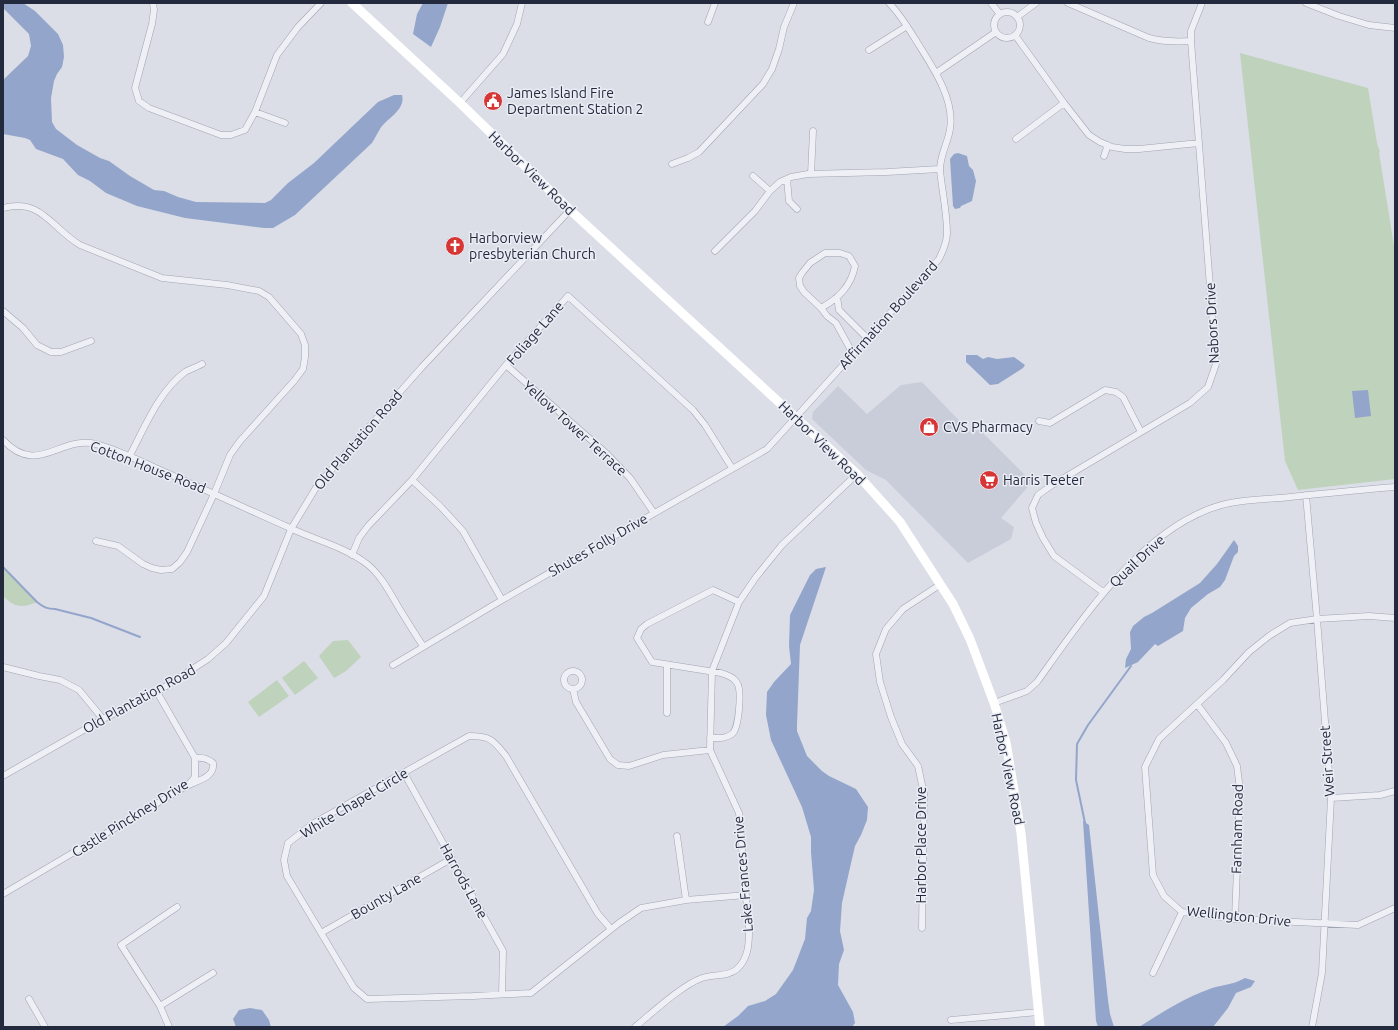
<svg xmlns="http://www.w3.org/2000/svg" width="1398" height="1030" font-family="Ubuntu,sans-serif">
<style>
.built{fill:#c9cdd9}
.green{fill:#bed2bc}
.water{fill:#93a5ca}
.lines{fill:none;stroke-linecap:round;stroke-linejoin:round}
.stream{stroke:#93a5ca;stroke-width:2}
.minor-casing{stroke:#a0a4b1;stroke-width:7}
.minor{stroke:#eef0f5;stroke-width:6}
.secondary{stroke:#fff;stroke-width:9}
.labels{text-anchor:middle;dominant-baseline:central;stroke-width:3;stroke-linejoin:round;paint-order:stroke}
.poi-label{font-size:14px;fill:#242a3e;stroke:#ebedf5;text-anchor:start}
.street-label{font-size:14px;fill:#242a3e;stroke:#ebedf5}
</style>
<rect width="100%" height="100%" fill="#dbdee7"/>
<path class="built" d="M922 382 973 435 977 430H980L1032 482 1001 518 1014 527 1011 539 968 563 886 480 866 470 812 419 813 412 838 386 867 414 901 385Z"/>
<path class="green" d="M1240 53 1368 88 1377 143 1380 152 1379 153 1395 252V479L1298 490 1285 461Z
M3 567 37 602C22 608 15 608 3 596Z
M348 640 361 657 346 671 334 678 319 656 333 641Z
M304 661 318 678 295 695 282 678Z
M277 680 289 696 259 717 248 702Z"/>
<path class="water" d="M3 3H23L35 11 58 34 63 45 64 57 62 67 57 74 54 81 51 98 52 122 56 129 77 145 100 158 109 161 130 176 154 190 164 191 178 197 196 202 265 203 271 200 288 183 314 163 378 102 394 95H402C406 110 387 118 380 129 377 134 375 138 372 143L295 215 273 228H264L185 218 137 206 106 193 90 181 78 175 63 159 36 149 30 140 25 138 3 134V80L28 56 31 46 29 34 4 9Z
M423 3H448L440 27 431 47 413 34 417 14Z
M958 153 967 156 969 166 973 170 976 181 972 201 961 206 960 208 955 209 953 206 950 159 954 154Z
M966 355H977L983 359 988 357 997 359 1014 357 1025 365 1023 368 998 384 990 385 966 362Z
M1368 390 1371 416 1355 418 1352 391Z
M1234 540 1238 546V552L1234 556 1225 580 1220 587 1208 594 1191 608 1185 618 1183 631 1158 646 1155 644 1138 662 1125 668 1126 659 1131 649 1130 632 1133 626 1144 617 1152 613 1200 583 1217 564Z
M826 567 800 645 797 725V731L807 756 822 771 829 776 856 789 868 807 867 820 861 835 855 846 849 872 842 903 840 931 844 950 839 964 838 985 853 1012 855 1023 852 1027H723L738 1016 748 1006 765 1001 776 994 793 970 805 939 807 918 811 911 814 890 811 852V837L802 807 771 740 766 715 767 692 774 682 791 664 789 646 790 615 810 575 816 569Z
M1083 821 1089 825 1108 1000 1110 1014 1114 1027H1098L1096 1021Z
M1245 978 1255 981 1251 987 1236 993 1228 1008 1213 1027H1139C1161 1013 1183 999 1207 990 1221 984 1231 986 1245 978Z
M250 1008 262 1010 269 1020 271 1027H236L233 1019 239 1010Z"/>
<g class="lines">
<path class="stream" d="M3 567 37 602C43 607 47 609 55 609L91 618 140 637
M1085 823 1076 780 1077 744 1088 725 1131 666"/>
<defs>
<path id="minor" d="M153 3 154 10 152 24 135 88 139 101 149 108 221 135H231L245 130 255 112 277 55 298 27 321 3
M991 3 1000 14
M1068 3 1149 38C1164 42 1176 42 1191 41
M1306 3 1339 16 1369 25 1395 28
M994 25a13 13 0 1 1 26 0a13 13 0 1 1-26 0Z
M1017 17 1036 3
M708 22 715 3
M1015 35 1064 103 1089 135 1100 142 1112 147 1125 149H1139L1199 143
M869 50 907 26
M936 73 996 32
M460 103 503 54 517 24 522 3
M255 112 285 123
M1016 139 1064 103
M1104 156 1108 145
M672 164 688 158 699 152 763 84 772 69 779 49 784 27 794 3
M811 174 813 131
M753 176 770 191
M787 179 789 201 797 209
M3 208C42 198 51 228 80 245L162 278 227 285 259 291 269 297 301 334 305 345V357L303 369 294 381 240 441 230 455 214 494 187 552 180 562 172 569 161 570 152 568 143 564 118 546 96 541
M715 251 755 211 770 191 780 182 791 177 808 174 887 172 940 169
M837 297 839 310 867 338
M821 308C839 298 851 286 855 266L849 256 840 253H825L810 263 802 273 799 278 800 286 804 292 821 308 827 316 836 323 853 354
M3 311 23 328 37 345 51 352H61L91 341
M506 365 607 454 630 478 654 513
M1039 421 1050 423 1105 390 1116 392 1123 397 1141 432
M3 440C38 477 60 435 96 444 118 450 140 461 160 470 204 489 247 509 290 528 315 540 345 547 367 564 381 575 390 593 399 608 407 621 415 634 423 646
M129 457C144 429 159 391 185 372 190 369 197 367 202 364
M412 480 440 506 463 531 502 600
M1306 495 1317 619 1331 798 1322 973 1312 1027
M352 555 359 538 368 526 412 480 506 365 568 296 693 410 705 425 732 468
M1103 592 1054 556 1043 538 1036 523 1032 508 1038 495 1052 485 1190 403 1208 387 1216 364 1191 41V31L1202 3
M1395 618 1369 616 1317 619 1290 623 1269 636 1249 652 1223 680 1159 739 1145 767 1153 875 1164 896 1182 912 1235 919 1358 925 1395 908
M393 665 502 600 767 449 939 259C943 251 947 242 947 233 947 212 942 191 940 170 940 154 948 143 950 129 955 99 932 66 917 42 909 29 900 14 889 3
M667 665V713
M3 667 39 676 60 680 79 690 103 719
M564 680a9 9 0 1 1 18 0a9 9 0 1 1-18 0Z
M573 689 576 702 610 759 618 765 629 766 663 755 710 750
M994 703 1027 691 1037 682C1083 618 1147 520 1230 503 1246 500 1264 499 1281 498 1319 494 1357 490 1395 487
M1197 704 1226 743 1237 766 1240 790 1235 919
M710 738C718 738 725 739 732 734 739 729 742 690 737 683 734 677 727 675 721 673L652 662 637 638 641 629 647 624 713 590 739 602
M404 773 503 951 502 994
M3 776 103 719 157 692 208 659 226 643 264 596 291 529 317 486 422 367 570 210
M189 785C199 780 215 777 213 763 207 758 202 757 195 758
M1331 798 1380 795 1395 791
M677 836 686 900
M3 894 188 785 195 777V758L157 692
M922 928 924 794 918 766 902 744 891 717 880 682 876 654 886 629 903 609 941 584
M611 929 598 914 506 756C493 740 491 736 469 736L314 823 288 843 284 860 287 876 354 988 367 999 473 996 531 993 619 923 641 908 686 900 746 895
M321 933 451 859
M1153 973 1182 912
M29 999 45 1027
M160 1006 213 973
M951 1020 1039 1012
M169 1027 160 1006 121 945 177 907
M635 1027C652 1013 682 985 702 978 713 974 728 977 737 969 748 959 749 944 749 932L739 813 710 750 712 671 739 602 756 577 782 545 857 474"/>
</defs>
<use href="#minor" class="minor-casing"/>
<use href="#minor" class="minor"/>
<path class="secondary" d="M352 3 460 103 570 210 857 474 900 522 953 604 970 639 994 703 1006 742 1021 833 1040 1027"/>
</g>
<defs>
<symbol id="civic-disc" viewBox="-11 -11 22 22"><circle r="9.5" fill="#d73635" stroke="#ebedf5"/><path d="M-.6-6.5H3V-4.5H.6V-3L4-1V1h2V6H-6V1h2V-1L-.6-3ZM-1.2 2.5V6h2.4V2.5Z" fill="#fff"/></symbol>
<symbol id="church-disc" viewBox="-11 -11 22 22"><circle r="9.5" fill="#d73635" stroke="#ebedf5"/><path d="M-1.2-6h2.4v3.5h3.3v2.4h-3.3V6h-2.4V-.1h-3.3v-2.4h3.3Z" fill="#fff"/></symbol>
<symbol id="shop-disc" viewBox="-11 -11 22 22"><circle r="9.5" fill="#d73635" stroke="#ebedf5"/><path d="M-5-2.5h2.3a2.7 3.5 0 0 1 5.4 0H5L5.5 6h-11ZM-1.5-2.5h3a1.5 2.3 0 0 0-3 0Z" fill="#fff"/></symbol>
<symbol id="supermarket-disc" viewBox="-11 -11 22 22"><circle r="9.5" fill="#d73635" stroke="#ebedf5"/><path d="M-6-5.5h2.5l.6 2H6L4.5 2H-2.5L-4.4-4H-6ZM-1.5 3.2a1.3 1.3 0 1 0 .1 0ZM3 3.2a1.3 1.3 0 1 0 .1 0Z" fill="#fff"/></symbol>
</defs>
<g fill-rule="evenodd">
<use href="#civic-disc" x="482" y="90" width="22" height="22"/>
<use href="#church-disc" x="444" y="235" width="22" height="22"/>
<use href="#shop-disc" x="918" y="416" width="22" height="22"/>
<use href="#supermarket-disc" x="978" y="469" width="22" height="22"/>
</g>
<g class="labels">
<g class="poi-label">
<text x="507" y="93">James Island Fire<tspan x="507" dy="16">Department Station 2</tspan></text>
<text x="469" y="238">Harborview<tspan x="469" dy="16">presbyterian Church</tspan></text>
<text x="943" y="427">CVS Pharmacy</text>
<text x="1003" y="480">Harris Teeter</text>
</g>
<g class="street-label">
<text transform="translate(532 173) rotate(44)">Harbor View Road</text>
<text transform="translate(888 315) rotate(-48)">Affirmation Boulevard</text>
<text transform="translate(1212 323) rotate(-93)">Nabors Drive</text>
<text transform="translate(535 333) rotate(-49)">Foliage Lane</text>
<text transform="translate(575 428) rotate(42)">Yellow Tower Terrace</text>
<text transform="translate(358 440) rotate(-49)">Old Plantation Road</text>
<text transform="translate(822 443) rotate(44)">Harbor View Road</text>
<text transform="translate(148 467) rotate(21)">Cotton House Road</text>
<text transform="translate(598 545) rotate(-30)">Shutes Folly Drive</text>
<text transform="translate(1137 561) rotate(-43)">Quail Drive</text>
<text transform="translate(139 699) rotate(-29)">Old Plantation Road</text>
<text transform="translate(1327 761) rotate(-94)">Weir Street</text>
<text transform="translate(1008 769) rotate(78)">Harbor View Road</text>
<text transform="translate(354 803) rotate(-31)">White Chapel Circle</text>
<text transform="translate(130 818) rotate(-32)">Castle Pinckney Drive</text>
<text transform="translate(1237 829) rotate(-89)">Farnham Road</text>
<text transform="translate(921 845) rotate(-90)">Harbor Place Drive</text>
<text transform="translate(743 874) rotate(-95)">Lake Frances Drive</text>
<text transform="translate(464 881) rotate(61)">Harrods Lane</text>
<text transform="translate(386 896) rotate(-30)">Bounty Lane</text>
<text transform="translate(1239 916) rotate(6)">Wellington Drive</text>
</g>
</g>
<rect width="1398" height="1030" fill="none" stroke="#242a3e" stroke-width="8"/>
</svg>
